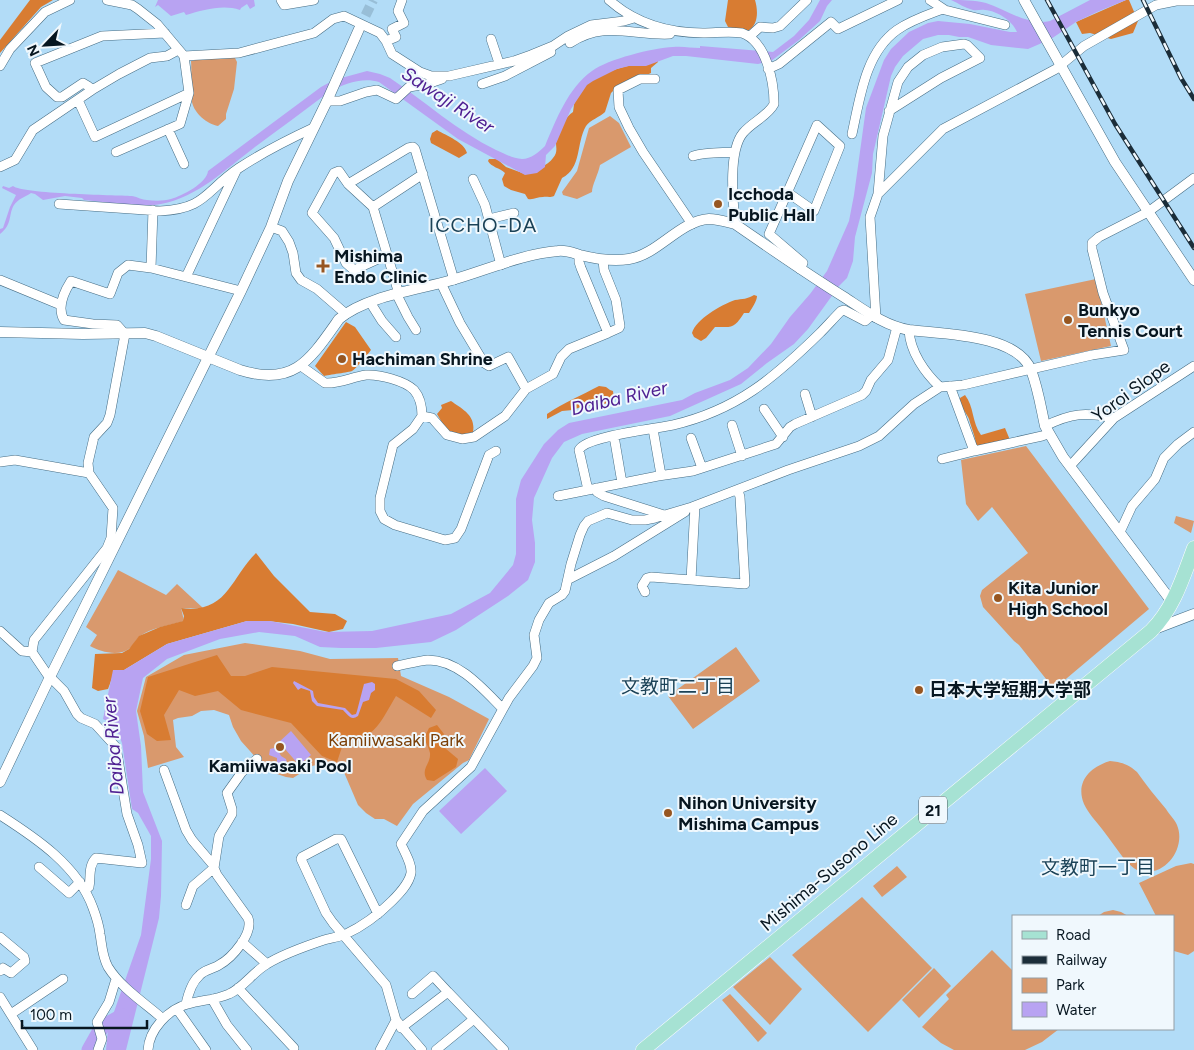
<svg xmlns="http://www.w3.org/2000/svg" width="1194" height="1050" font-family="Figtree,'Noto Sans JP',sans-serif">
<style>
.green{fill:#d9996d}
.forest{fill:#d87c32}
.water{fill:#b8a3f2}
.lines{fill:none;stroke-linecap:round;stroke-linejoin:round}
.river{stroke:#b8a3f2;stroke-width:15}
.tertiary-tunnel{stroke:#98bed7;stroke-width:10;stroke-dasharray:10 5;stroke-linecap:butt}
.minor-casing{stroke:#466d84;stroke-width:10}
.tertiary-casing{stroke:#466d84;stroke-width:11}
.primary-casing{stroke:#fff;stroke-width:15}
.minor{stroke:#fff;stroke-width:9}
.tertiary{stroke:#fff;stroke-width:10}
.primary{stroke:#a6e2d3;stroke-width:14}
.rail-casing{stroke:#1b2d39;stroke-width:4.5}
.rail{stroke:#f0f8fd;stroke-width:2.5;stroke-dasharray:8;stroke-linecap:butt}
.poi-dot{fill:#975621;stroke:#f0f8fd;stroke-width:2}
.labels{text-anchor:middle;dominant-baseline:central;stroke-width:4;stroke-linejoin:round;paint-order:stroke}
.shield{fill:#f0f8fd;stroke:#4d5a62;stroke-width:1}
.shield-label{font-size:16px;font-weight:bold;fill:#071620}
.poi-label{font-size:18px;font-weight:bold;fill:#071620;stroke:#f0f8fd;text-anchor:start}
.street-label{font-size:18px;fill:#071620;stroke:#f0f8fd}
.park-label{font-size:18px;fill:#7b3f07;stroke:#f0f8fd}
.water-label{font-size:19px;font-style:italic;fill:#4f2092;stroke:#f0f8fd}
.neighbourhood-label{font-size:19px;fill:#1b4257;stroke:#f0f8fd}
.quarter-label{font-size:20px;letter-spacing:1px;fill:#1b4257;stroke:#f0f8fd}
</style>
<rect width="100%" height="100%" fill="#b2dcf7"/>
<path class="green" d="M235 58 237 62 234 89 226 114V119L218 126C207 124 194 113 192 102 190 92 192 73 191 61L200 59Z
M610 116 619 123 631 147 600 165C598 175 592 185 592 192L577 199 563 195 562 192 577 171 589 128Z
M1096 279 1111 346 1041 361 1025 294Z
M1026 446 1149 609 1054 689 1019 645 1014 641 983 607 980 596 982 590 1028 553 992 507 978 521 966 504 961 460Z
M1176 516 1194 521 1191 533 1174 523Z
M118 570 166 595 177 584 203 608H181L184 621C170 625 151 628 140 636 136 639 134 645 130 648 120 657 100 652 90 646L97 635 86 627Z
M245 643 300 651 330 659 398 658 401 676 449 697 489 719 469 760 463 763 413 804 397 826 384 819H375L366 813 358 805 343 770 321 764 312 766 293 778 286 777 268 771 241 741 233 727 229 715 214 710 201 711 192 716 178 718 173 720 176 747 184 757 148 768 144 736 137 711 146 677 184 655Z
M736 647 760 681 693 729 668 696Z
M1110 761C1121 762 1128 764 1137 772 1146 785 1156 797 1166 809 1169 814 1175 820 1177 825 1187 849 1163 880 1137 870 1133 868 1129 864 1125 860 1117 850 1110 839 1102 829 1096 821 1088 813 1084 804 1075 782 1090 767 1110 761Z
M1191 863 1194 864V951L1188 955 1174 951 1173 916H1156L1139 883 1176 866Z
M897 866 907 877 882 897 873 886Z
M862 897 932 968 868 1032 792 955Z
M1113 910 1121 912 1128 916H1098L1104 912Z
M992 950 1013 971V1029H1059L1042 1042 1025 1050H954L941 1043 922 1027 949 999 946 995Z
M770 957 802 989 770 1025 733 987Z
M934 968 951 986 919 1018 902 1000Z
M730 994 767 1033 758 1042 722 1000Z"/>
<path class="forest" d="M30 0H53L41 7 0 53V40Z
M728 0H755C758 10 759 26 747 31 740 28 734 29 728 27L725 21Z
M1126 0H1129L1138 21 1133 33 1111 39 1090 33 1082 34 1076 22Z
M658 59V62L651 68V73L616 88 611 93 605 112C600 117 590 120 586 126 576 143 582 168 562 178L554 196C549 198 547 196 543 197 537 197 534 200 528 199L525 194 511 190 504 186 502 179 505 173C500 168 491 167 488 161L489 159H497L506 167 525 174C534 170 548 166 553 158 559 151 555 145 556 139 558 130 566 116 573 112 574 107 574 98 578 94 596 69 631 66 658 59Z
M437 130C447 136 464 142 467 153L459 158 431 143 430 139 432 133Z
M754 295 757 296C757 301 752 308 749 313H744C734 329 732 327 715 327L706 338 701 341 694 337 692 333C696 319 721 305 735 300 742 299 748 299 754 295Z
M346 322 355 327 371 350C368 354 356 369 352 371 350 372 328 375 324 376L315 366Z
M599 386 606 387 610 390 613 391 614 400 609 403 594 406 586 405 573 410 562 411 547 419V414C563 403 582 395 599 386Z
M965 395C974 406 972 423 981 435L1005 428 1010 440 976 446C976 438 971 427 969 419 966 412 959 406 960 398Z
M451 401C462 409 476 415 473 432L462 435 447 431 437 414 442 408 441 405Z
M256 553 274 576 310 612 335 614 347 621 343 629 329 632 293 624 268 621H247L167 644 124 670H115L108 689 98 691 92 688 95 654 122 653 129 649 139 636 160 627 183 621 184 616 181 608C227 614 230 579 256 553Z
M217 655 231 676H245L272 667 396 679 419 691 436 710 431 718 396 696C382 719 374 742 344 741L337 762 322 756 291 723 241 710 218 691 195 696 179 690 164 715 171 740 157 741 147 734 140 711 148 677Z
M437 725 444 734 439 743 458 759 456 767 434 781 427 780C420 769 431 764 430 753 429 748 426 743 424 738L429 728Z"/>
<path class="water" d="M158 0H254L255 6 250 9 247 4 241 8 240 10C223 4 203 10 186 15L184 12 171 16 158 5 155 7Z
M820 0H832L827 6 820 21 799 40 771 61 758 64 686 56H673L646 66H629L617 69 593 81 587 85 571 109 555 146 546 155 545 167 537 173 525 175 458 139 379 82C362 77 344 84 329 92 304 111 279 129 255 147 226 169 198 197 161 204 136 209 109 202 84 200L82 198 65 196 43 200 35 194 31 193C25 197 18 199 14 205 8 215 13 224 0 234V229L3 228 10 207 16 195 2 188 3 186 9 188 13 186C23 194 114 195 132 196 138 197 142 200 147 200 155 201 164 201 171 199 182 196 207 183 208 171L321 87 334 80 367 71 380 74 390 78C426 102 457 131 496 150 504 153 513 159 522 159 531 159 539 152 545 146 556 120 568 88 592 71 608 59 653 48 673 47 683 46 691 48 700 48V46L773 52 794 36 809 20Z
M951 0C963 0 974 0 986 3 1007 10 1028 26 1050 21L1090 0H1126L1097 12 1076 22 1051 39 1028 49 991 45 968 37H959L949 35H938L923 39 903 56 895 67 891 76 873 154 872 173 855 237 853 261 847 278 839 286 808 329 794 344 767 363 741 384 670 416 582 434 564 442 552 458 534 498 532 520 535 543V562L528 580 508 596 456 630 431 642 376 648H341L320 647 295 636 259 632 220 639 167 659 143 678 136 711 141 746 143 792 162 841 161 896 159 918 126 1050H106L108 1029 141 935 151 859V836L138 813 132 809 122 743 115 725 103 719 113 670H124L167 644 247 621H270L326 632 372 631 451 614 490 593 513 565 516 554V499L521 480 544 444 558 430 569 423 682 400 695 393 730 380 748 368 771 344 790 317 810 294 827 271 849 221 854 195 866 108 884 60 891 49 909 32 928 23 938 21 970 24 1010 32H1017C1012 20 997 11 985 10 981 9 977 11 973 10 965 8 958 3 951 0Z
M294 681 313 691 314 697 318 703 345 708 352 715 356 714 357 711 364 684 372 682 375 684V690L371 693 369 700 363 702 358 716C351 721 348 715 343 710L317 706 312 701 310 691 301 688 298 690 293 683Z
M291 731 311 755 299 765 279 742Z
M274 748 278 750 281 756 286 759 287 763 285 766 279 767 277 765V758L269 755 270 749Z
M485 768 507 791 461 834 439 811Z"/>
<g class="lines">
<path class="river" d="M89 1050 102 1027 122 1016"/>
<path class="tertiary-tunnel" d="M359 29 373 0"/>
<defs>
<path id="minor" d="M107 0 132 5 138 9 157 24 184 56 189 93 180 124 116 152
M281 0 284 5 314 0
M609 0C636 24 667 33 703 33 716 33 729 31 742 33 766 41 774 81 774 104 768 116 752 122 743 133 728 151 733 201 735 224
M930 0 945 10 1005 25
M750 36 760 27 773 28 780 26 807 0
M491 39 499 63
M386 41 396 37 392 29 404 23 398 11 402 0
M570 43C605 20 633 36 670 34
M184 56 239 53 314 33 333 19 344 16 380 33 386 41 392 54 420 72 431 76H449L514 61 531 55 553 46 568 36 591 25 624 21 634 18
M0 66 10 49 45 12 70 0
M768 69 779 64 831 22 838 29 898 0
M655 79H640L618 90 619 107 629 128 643 152 692 224
M482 84 505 76 551 52
M92 90 88 86 83 83 62 97H57L46 87 35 63 102 36 165 33
M78 100 95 137 189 93
M327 101H340L366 92 377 90 396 99 409 87 427 84 442 79
M168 129 184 164
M852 134C860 98 865 53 897 30 911 20 927 15 943 9
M693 156C706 152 721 153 735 152
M0 167 15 160 33 130 92 90 119 74 150 58 167 56 178 50
M473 179 485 205 501 265
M348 184 408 148 413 147 415 149 454 280
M787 192 814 211 840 146 817 125 769 234 803 263 800 269
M878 194 943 129 1056 69 1084 46 1156 5 1176 1H1194
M59 204 160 211C206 209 205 191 239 168 262 153 287 140 313 128
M373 207 423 174
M489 219 514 213
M271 227 282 231 289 242 293 253 296 273 301 280 317 289 346 314
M387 255 354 270 346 263 334 238 312 213 334 173 339 171 348 184 373 207 399 294
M603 260 604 270 616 300 620 326 619 328 608 333
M151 268 153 210
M186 277 236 171
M0 280 61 305
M441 283 460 323 484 363 489 366 508 357 526 389
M397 295 408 317 416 330
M370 302 382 321 396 337
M876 318 870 217 878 194 883 136 898 82 908 67 923 55 942 47 964 44 967 45 980 58 941 78 889 111
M909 330C910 352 925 373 940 387
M301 366 325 383C339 384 352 377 366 375 379 374 405 381 414 390 420 397 422 407 422 416L413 429 393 445 380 498V511L384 519 395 525 445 540 455 538 461 529 489 455 496 451
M950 386 974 451 1042 436 1048 434
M805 394 812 417
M764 409 783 437
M422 416 432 418 447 435 462 439 474 437 505 416 526 389 553 374 561 357 569 349 608 333 581 268 579 262V255
M732 425 742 456
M1045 426C1072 413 1085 412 1114 418
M653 429 661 475
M614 436 622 483
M691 438 702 468
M942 459 974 451
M0 462 15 460 89 473
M1070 466 1114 418 1194 366
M596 488 597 492 604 496 664 515
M588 490 579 450C586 436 655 429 673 425 737 410 774 378 820 333 827 326 834 318 841 311L844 310 865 321 872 315
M558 496 658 476 693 471 776 444 790 427 795 424 862 395 866 391 871 380 888 360 897 327
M1120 532 1132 506 1155 479 1164 458 1178 444 1194 432
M569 579 614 556 685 512
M691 580 695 506
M645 592 642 586 647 578 651 577 745 584 740 497 738 490
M0 631 22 651 32 652
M397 666C407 664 418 661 428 660 459 660 483 689 503 709
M164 770 186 830 192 840 214 866
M0 815C36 838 78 866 93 908 96 916 99 925 100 934 102 945 102 956 108 967 121 988 145 1003 163 1019
M39 867 69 893 80 882
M85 890 89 887C91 877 88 866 96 858L142 863 138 845 127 814 116 747 95 724 81 718 77 714 64 691 47 674 32 652 34 640 107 548 111 538 113 508 89 473 88 463 94 437 107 423 110 415 125 334 117 325 93 324 64 320C57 308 64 292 71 281L110 294 118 273 128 265 151 268 241 291
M186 905 193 886 214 868
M378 914 341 839H336L302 857 301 859 326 913 333 923 386 985 396 1020 422 1050
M0 937 24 957 25 961 11 973 3 968 0 971
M242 942 267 964
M238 988 294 1048
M412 994 433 976 448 992
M0 997 33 1050
M212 999 227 1025 247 1050
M186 1004C188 995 192 982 199 976 203 970 213 969 219 965 232 958 254 933 248 918L217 875 214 868 219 836 232 814V809L227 793 242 772 257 759
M177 1009 206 1050
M11 1014 63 979
M401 1028 448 992 504 1050
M98 1050 102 1039 97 1022 109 1002 116 979
M148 1050C149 1030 168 1009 188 1004 201 1000 216 1000 229 994 243 988 253 972 267 964 283 954 306 946 324 940 331 938 339 937 346 934 363 926 378 915 392 901 399 894 409 884 411 873 412 864 405 853 401 844L423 811 471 767 509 698 533 666 537 658 534 635 539 620 549 603 562 595 565 591 571 564 580 535 584 526 588 521 607 513 632 520H645L655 518 692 507 788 470 859 446 879 436 914 404 940 387 963 385 1092 355 1124 350 1103 293 1092 249V243L1099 237 1148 212 1194 178
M380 1050 396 1020
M436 1050 474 1019"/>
<path id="tertiary" d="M1024 0 1115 162 1194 280
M0 332 83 334 145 333 156 336 240 370C294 387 310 360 339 319 366 296 418 290 452 280 487 270 522 254 558 251 566 250 573 253 580 255 596 259 612 262 629 259 659 254 679 221 709 219 718 219 727 222 735 224 771 249 807 274 844 297 864 310 885 326 909 330 942 334 1017 334 1031 370 1038 388 1041 408 1045 426L1063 457 1172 602
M1152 630 1194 614
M0 782 50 677 241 291 271 227 288 181 327 101 359 29"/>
<path id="primary" d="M643 1050 1151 631C1174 608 1183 577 1194 548"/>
</defs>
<use href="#minor" class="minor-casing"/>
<use href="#tertiary" class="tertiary-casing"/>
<use href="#primary" class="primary-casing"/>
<use href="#minor" class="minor"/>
<use href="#tertiary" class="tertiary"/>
<use href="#primary" class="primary"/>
<defs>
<path id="rail" d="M1047 0 1115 124 1194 248
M1143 0 1181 78 1194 99"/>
</defs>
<use href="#rail" class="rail-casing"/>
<use href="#rail" class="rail"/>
</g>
<g class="poi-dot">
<circle cx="718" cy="204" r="5"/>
<path d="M320.5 258.5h5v5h5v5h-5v5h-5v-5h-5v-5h5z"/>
<circle cx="1068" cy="320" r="5"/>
<circle cx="342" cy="359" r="5"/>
<circle cx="998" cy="598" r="5"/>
<circle cx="919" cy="690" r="5"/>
<circle cx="280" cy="747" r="5"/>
<circle cx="668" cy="813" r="5"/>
</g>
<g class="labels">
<rect class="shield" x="919" y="796.5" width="28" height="27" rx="4"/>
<g class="shield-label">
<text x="933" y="810">21</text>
</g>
<g class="poi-label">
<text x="728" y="194">Icchoda<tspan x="728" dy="21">Public Hall</tspan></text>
<text x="334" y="256">Mishima<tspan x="334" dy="21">Endo Clinic</tspan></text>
<text x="1078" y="310">Bunkyo<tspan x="1078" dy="21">Tennis Court</tspan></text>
<text x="352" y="359">Hachiman Shrine</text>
<text x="1008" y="588">Kita Junior<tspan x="1008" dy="21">High School</tspan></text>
<text x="929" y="690">日本大学短期大学部</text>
<text x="280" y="766" text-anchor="middle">Kamiiwasaki Pool</text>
<text x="678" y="803">Nihon University<tspan x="678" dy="21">Mishima Campus</tspan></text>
</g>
<g class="street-label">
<text transform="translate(1131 391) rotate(-36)">Yoroi Slope</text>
<text transform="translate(829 872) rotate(-40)">Mishima-Susono Line</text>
</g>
<g class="park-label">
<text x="396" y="740">Kamiiwasaki Park</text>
</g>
<g class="water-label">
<text transform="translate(448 100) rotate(33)">Sawaji River</text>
<text transform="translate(619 398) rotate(-13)">Daiba River</text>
<text transform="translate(113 746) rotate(-95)">Daiba River</text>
</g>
<g class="neighbourhood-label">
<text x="678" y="686">文教町二丁目</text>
<text x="1098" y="867">文教町一丁目</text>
</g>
<g class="quarter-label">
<text x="483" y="225">ICCHO-DA</text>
</g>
</g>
<rect x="1012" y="915" width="162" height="115" fill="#f0f8fd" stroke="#939ea5"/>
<rect x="1022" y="931" width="25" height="8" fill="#a6e2d3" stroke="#939ea5"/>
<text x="1056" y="940" font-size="15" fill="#071620">Road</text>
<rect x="1022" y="956" width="25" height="8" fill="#1b2d39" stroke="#939ea5"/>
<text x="1056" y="965" font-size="15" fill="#071620">Railway</text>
<rect x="1022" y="978" width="25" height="15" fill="#d9996d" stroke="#939ea5"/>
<text x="1056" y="990" font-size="15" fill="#071620">Park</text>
<rect x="1022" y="1002" width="25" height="15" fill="#b8a3f2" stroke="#939ea5"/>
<text x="1056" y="1015" font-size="15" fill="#071620">Water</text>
<g transform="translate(45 45) rotate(245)" stroke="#f0f8fd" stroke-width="4" paint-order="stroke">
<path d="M0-4L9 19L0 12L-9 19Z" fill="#071620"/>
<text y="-8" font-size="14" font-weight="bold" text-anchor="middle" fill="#071620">N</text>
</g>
<path d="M22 1020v8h125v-8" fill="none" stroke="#071620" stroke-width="2.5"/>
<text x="30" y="1020" font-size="15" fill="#071620" stroke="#f0f8fd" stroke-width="4" paint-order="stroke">100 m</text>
</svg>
